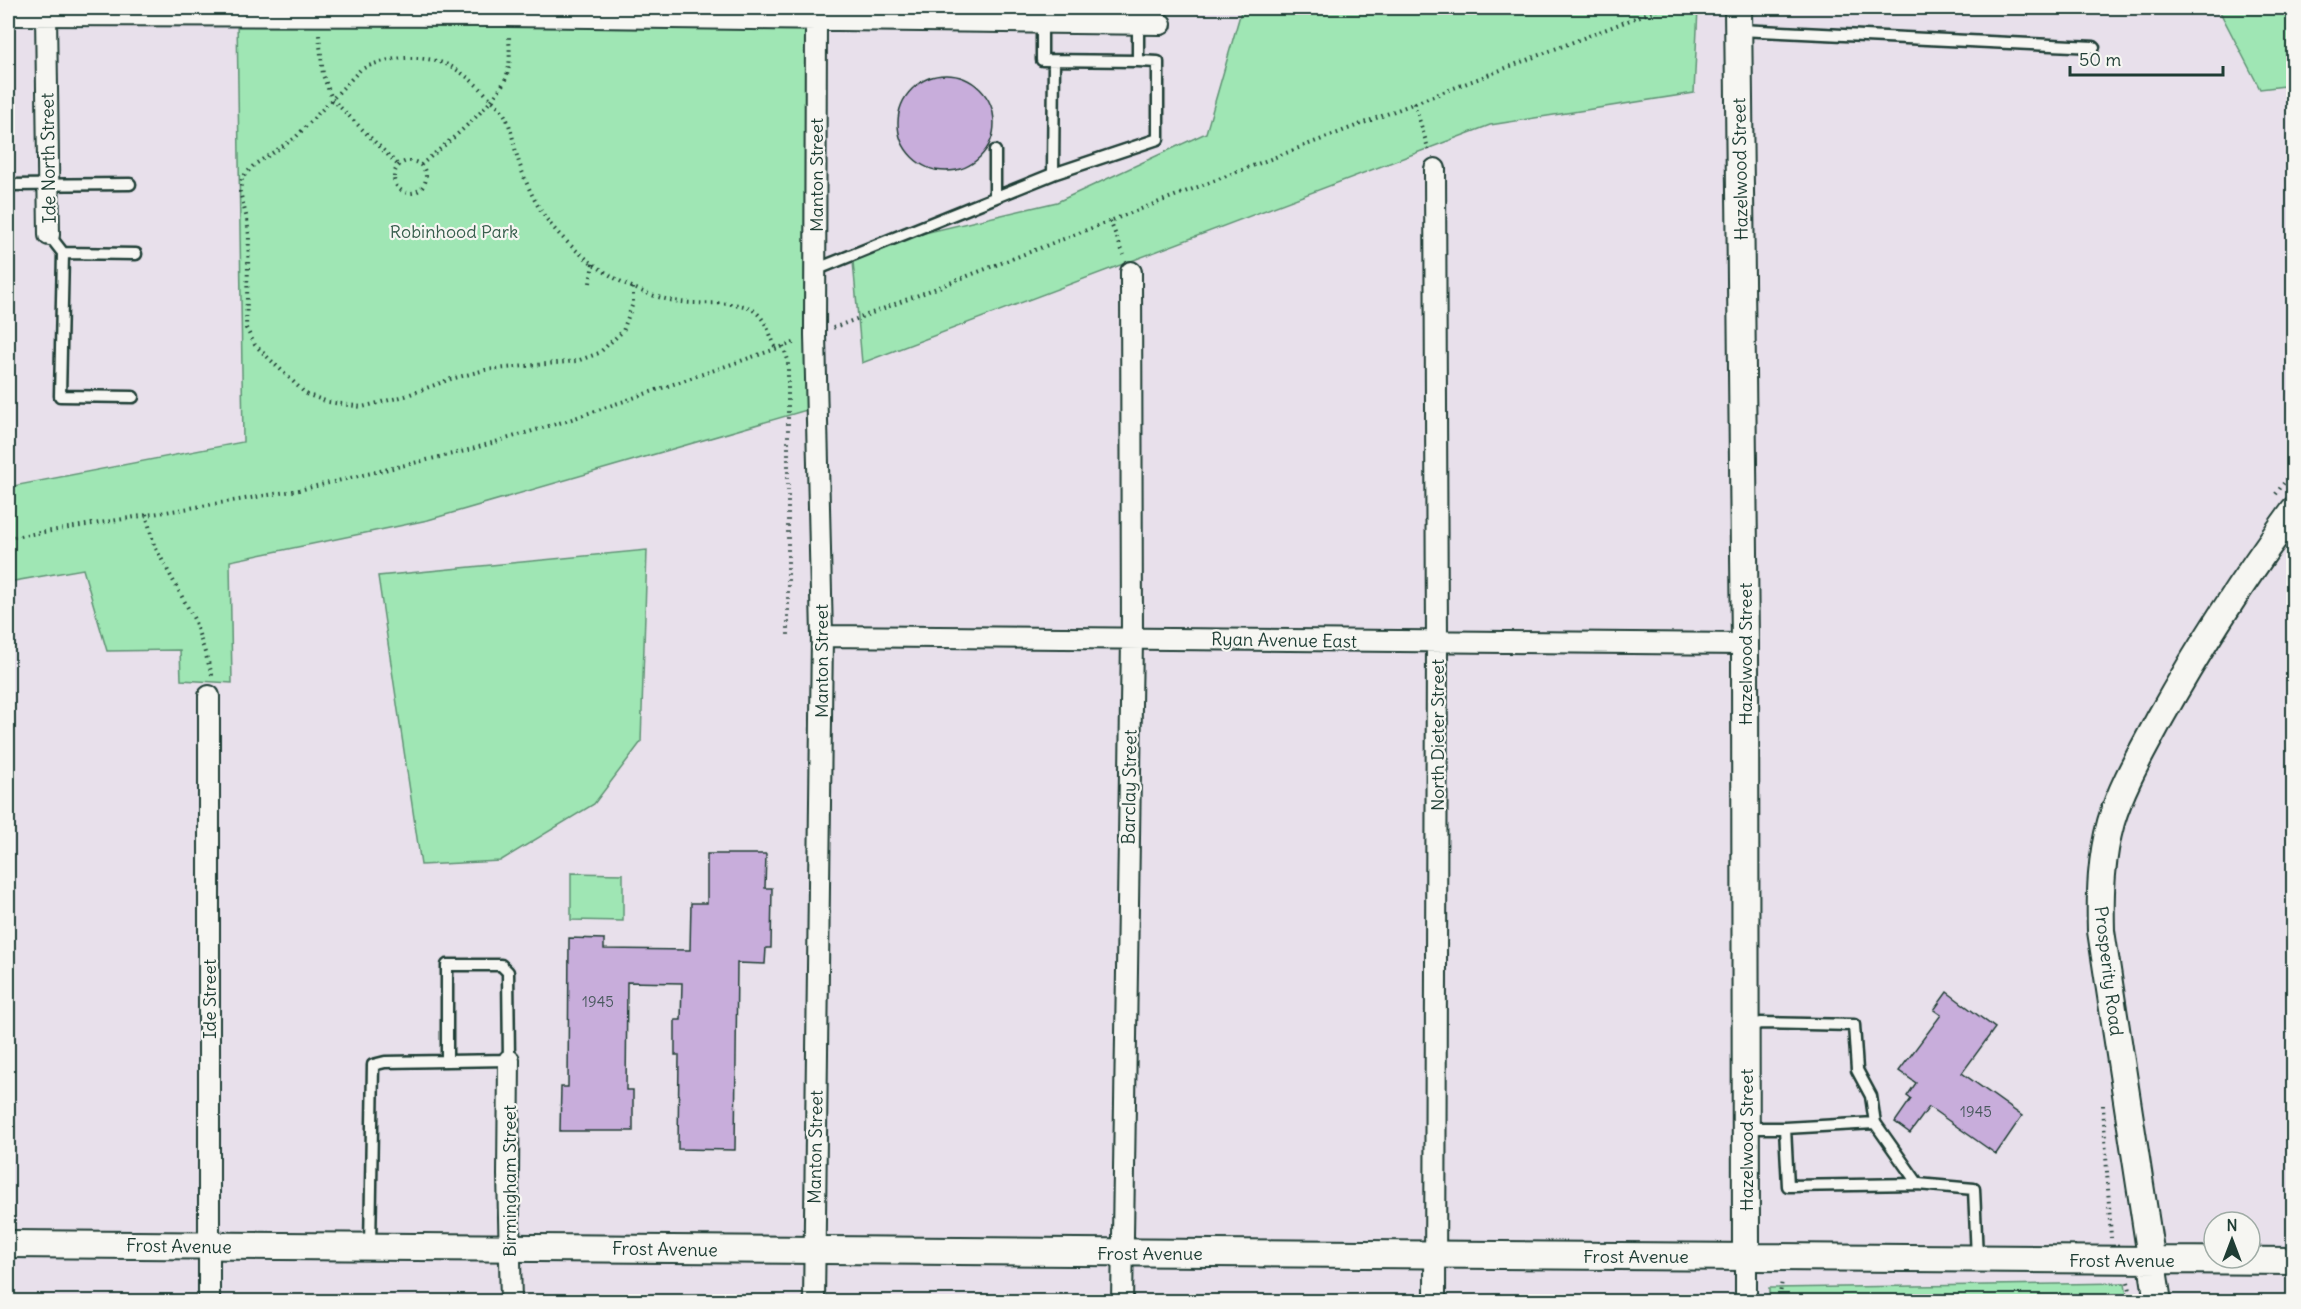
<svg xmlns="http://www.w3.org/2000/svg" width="2301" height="1309" font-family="Delius,sans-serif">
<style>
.green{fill:#9fe6b4;stroke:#5f9274;stroke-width:1.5}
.building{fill:#c8addb;stroke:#1f3d34;stroke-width:1.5}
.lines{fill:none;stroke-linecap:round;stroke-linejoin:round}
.service-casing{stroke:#1f3d34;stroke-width:15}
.minor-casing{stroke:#1f3d34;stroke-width:24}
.tertiary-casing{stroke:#1f3d34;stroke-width:30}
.path{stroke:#1f3d34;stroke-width:4;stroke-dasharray:1.5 4.5;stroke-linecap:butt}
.service{stroke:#f6f6f2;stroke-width:10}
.minor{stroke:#f6f6f2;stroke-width:20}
.tertiary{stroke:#f6f6f2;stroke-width:26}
.labels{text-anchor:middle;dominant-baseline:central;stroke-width:4.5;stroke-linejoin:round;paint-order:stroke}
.number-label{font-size:15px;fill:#49595e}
.street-label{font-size:18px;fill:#1f3d34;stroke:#f6f6f2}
.park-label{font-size:18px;fill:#395f4e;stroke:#f6f6f2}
</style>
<rect width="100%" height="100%" fill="#e8e0eb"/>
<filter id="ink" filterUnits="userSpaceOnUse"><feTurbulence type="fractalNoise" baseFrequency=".0167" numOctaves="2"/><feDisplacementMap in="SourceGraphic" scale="12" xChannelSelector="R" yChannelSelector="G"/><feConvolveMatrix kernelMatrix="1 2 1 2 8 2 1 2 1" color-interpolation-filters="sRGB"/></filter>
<g filter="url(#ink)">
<path class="green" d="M1242 8H1698L1694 93 1490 125 862 363 852 250 1057 202 1206 133Z
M2218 8H2293V85L2260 89Z
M237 16 816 20 817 407 428 520 230 561 232 683 181 680 180 650 107 651 83 569 8 582V487L243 442Z
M647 550 641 742 594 804 500 861 421 865 378 576Z
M571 873 623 874V921L571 920Z
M2125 1283 2128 1301H1769V1288Z"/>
<path class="building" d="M898 123a48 48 0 1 1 96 0a48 48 0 1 1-96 0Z
M707 854H766L765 888H772L771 948H766L765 964 737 963 735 1150 678 1149 679 1055H675V1020H681L682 983 627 982 626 1090H633V1131H560L561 1087H568L569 938 604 939V949L690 950 691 903H707Z
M1947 992 1995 1028 1962 1073 2022 1116 1996 1154 1929 1107 1910 1133 1895 1122 1911 1099 1907 1096 1916 1083 1899 1071 1941 1015 1934 1010Z"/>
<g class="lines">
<defs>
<path id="service" d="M1042 23V60L1138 61V23
M1739 30 2094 47
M1054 61 1053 174 1158 139V62L1138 61
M8 185 130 184
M995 197V151
M49 235 63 253 60 396 133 397
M63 253 136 254
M815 270 1053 174
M1746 1027 1761 1023 1854 1025 1857 1070 1871 1096 1875 1123 1918 1184 1974 1189 1977 1258
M1746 1128H1785L1788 1186 1918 1184
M1785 1128 1875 1123
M370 1247 373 1065 385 1062 509 1060 508 972 501 965H447V1061"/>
<path id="minor" d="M8 15 508 16 1161 24
M46 15 49 235
M822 636 1745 644
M509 1060 508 1175 511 1302
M1746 1257V1302
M209 1302V696
M814 1302 822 636 815 335 816 20
M1122 1302 1132 639 1131 272
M1435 1302 1437 641 1435 169"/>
<path id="tertiary" d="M1738 8 1745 644 1746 1257
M8 1244 2294 1261
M2158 1302 2101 931C2100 893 2101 858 2111 822 2122 785 2142 752 2160 718 2200 646 2245 577 2294 510"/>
</defs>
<use href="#service" class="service-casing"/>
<use href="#minor" class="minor-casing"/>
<use href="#tertiary" class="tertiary-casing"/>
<path class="path" d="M319 35 323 75 332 99 398 165
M1414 103 1429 151
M394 177a16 16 0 1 1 32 0a16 16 0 1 1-32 0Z
M421 165C445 144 502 101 508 71 511 59 509 46 509 34
M1110 221 1124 255
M590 283 593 263
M633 288V303L623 331 599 353 577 361 485 370 451 379 405 396 362 407 328 402 306 394 255 345 246 328 249 236 247 219 240 192 242 178 254 165 295 138 360 70C386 56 426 53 452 67 463 73 472 81 481 89 488 97 497 104 503 112 511 124 513 142 517 156 526 186 540 216 563 238 594 269 637 296 681 302 699 305 740 300 753 310 766 319 770 335 776 349
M833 328 1661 8
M783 346 788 360V635
M2276 494 2294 469
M146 514 154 545 194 619 212 674 211 679
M8 538 299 490 465 451 566 421 796 342
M2103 1105 2111 1238
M2128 1282 2133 1302
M1776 1302 1780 1295 1782 1280"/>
<use href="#service" class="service"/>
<use href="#minor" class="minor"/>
<use href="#tertiary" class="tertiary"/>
</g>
</g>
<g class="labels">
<g class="number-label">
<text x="598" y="1001">1945</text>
<text x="1976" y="1111">1945</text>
</g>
<g class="street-label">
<text transform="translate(48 158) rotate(-91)">Ide North Street</text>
<text transform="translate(1740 169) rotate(-91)">Hazelwood Street</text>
<text transform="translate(816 175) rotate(-90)">Manton Street</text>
<text transform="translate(1284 640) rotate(1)">Ryan Avenue East</text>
<text transform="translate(1745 654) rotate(-90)">Hazelwood Street</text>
<text transform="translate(821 661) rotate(-90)">Manton Street</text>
<text transform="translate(1437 735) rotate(-90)">North Dieter Street</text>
<text transform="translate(1129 787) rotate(-89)">Barclay Street</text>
<text transform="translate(2109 971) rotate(83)">Prosperity Road</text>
<text transform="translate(209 999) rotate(-90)">Ide Street</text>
<text transform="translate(1746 1140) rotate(-90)">Hazelwood Street</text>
<text transform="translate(815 1147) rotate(-89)">Manton Street</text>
<text transform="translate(509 1181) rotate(-90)">Birmingham Street</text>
<text transform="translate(179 1246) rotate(1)">Frost Avenue</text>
<text transform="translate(665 1249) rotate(1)">Frost Avenue</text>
<text x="1150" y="1253">Frost Avenue</text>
<text x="1636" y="1256">Frost Avenue</text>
<text x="2122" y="1260">Frost Avenue</text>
</g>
<g class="park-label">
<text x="454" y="231">Robinhood Park</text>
</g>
</g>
<rect width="2301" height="1309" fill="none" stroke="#f6f6f2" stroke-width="30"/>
<rect x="15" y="15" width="2271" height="1279" fill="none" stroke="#1f3d34" stroke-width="2" filter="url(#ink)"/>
<g transform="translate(2232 1240)"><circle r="28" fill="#f6f6f2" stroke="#a0aca6" stroke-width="1.5"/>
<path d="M0-4.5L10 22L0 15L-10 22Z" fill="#1f3d34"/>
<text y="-9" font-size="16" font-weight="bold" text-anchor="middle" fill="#1f3d34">N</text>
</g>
<path d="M2070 66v9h153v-9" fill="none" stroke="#1f3d34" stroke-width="3"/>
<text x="2079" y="66" font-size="18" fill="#1f3d34" stroke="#f6f6f2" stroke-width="4.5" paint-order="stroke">50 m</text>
</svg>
